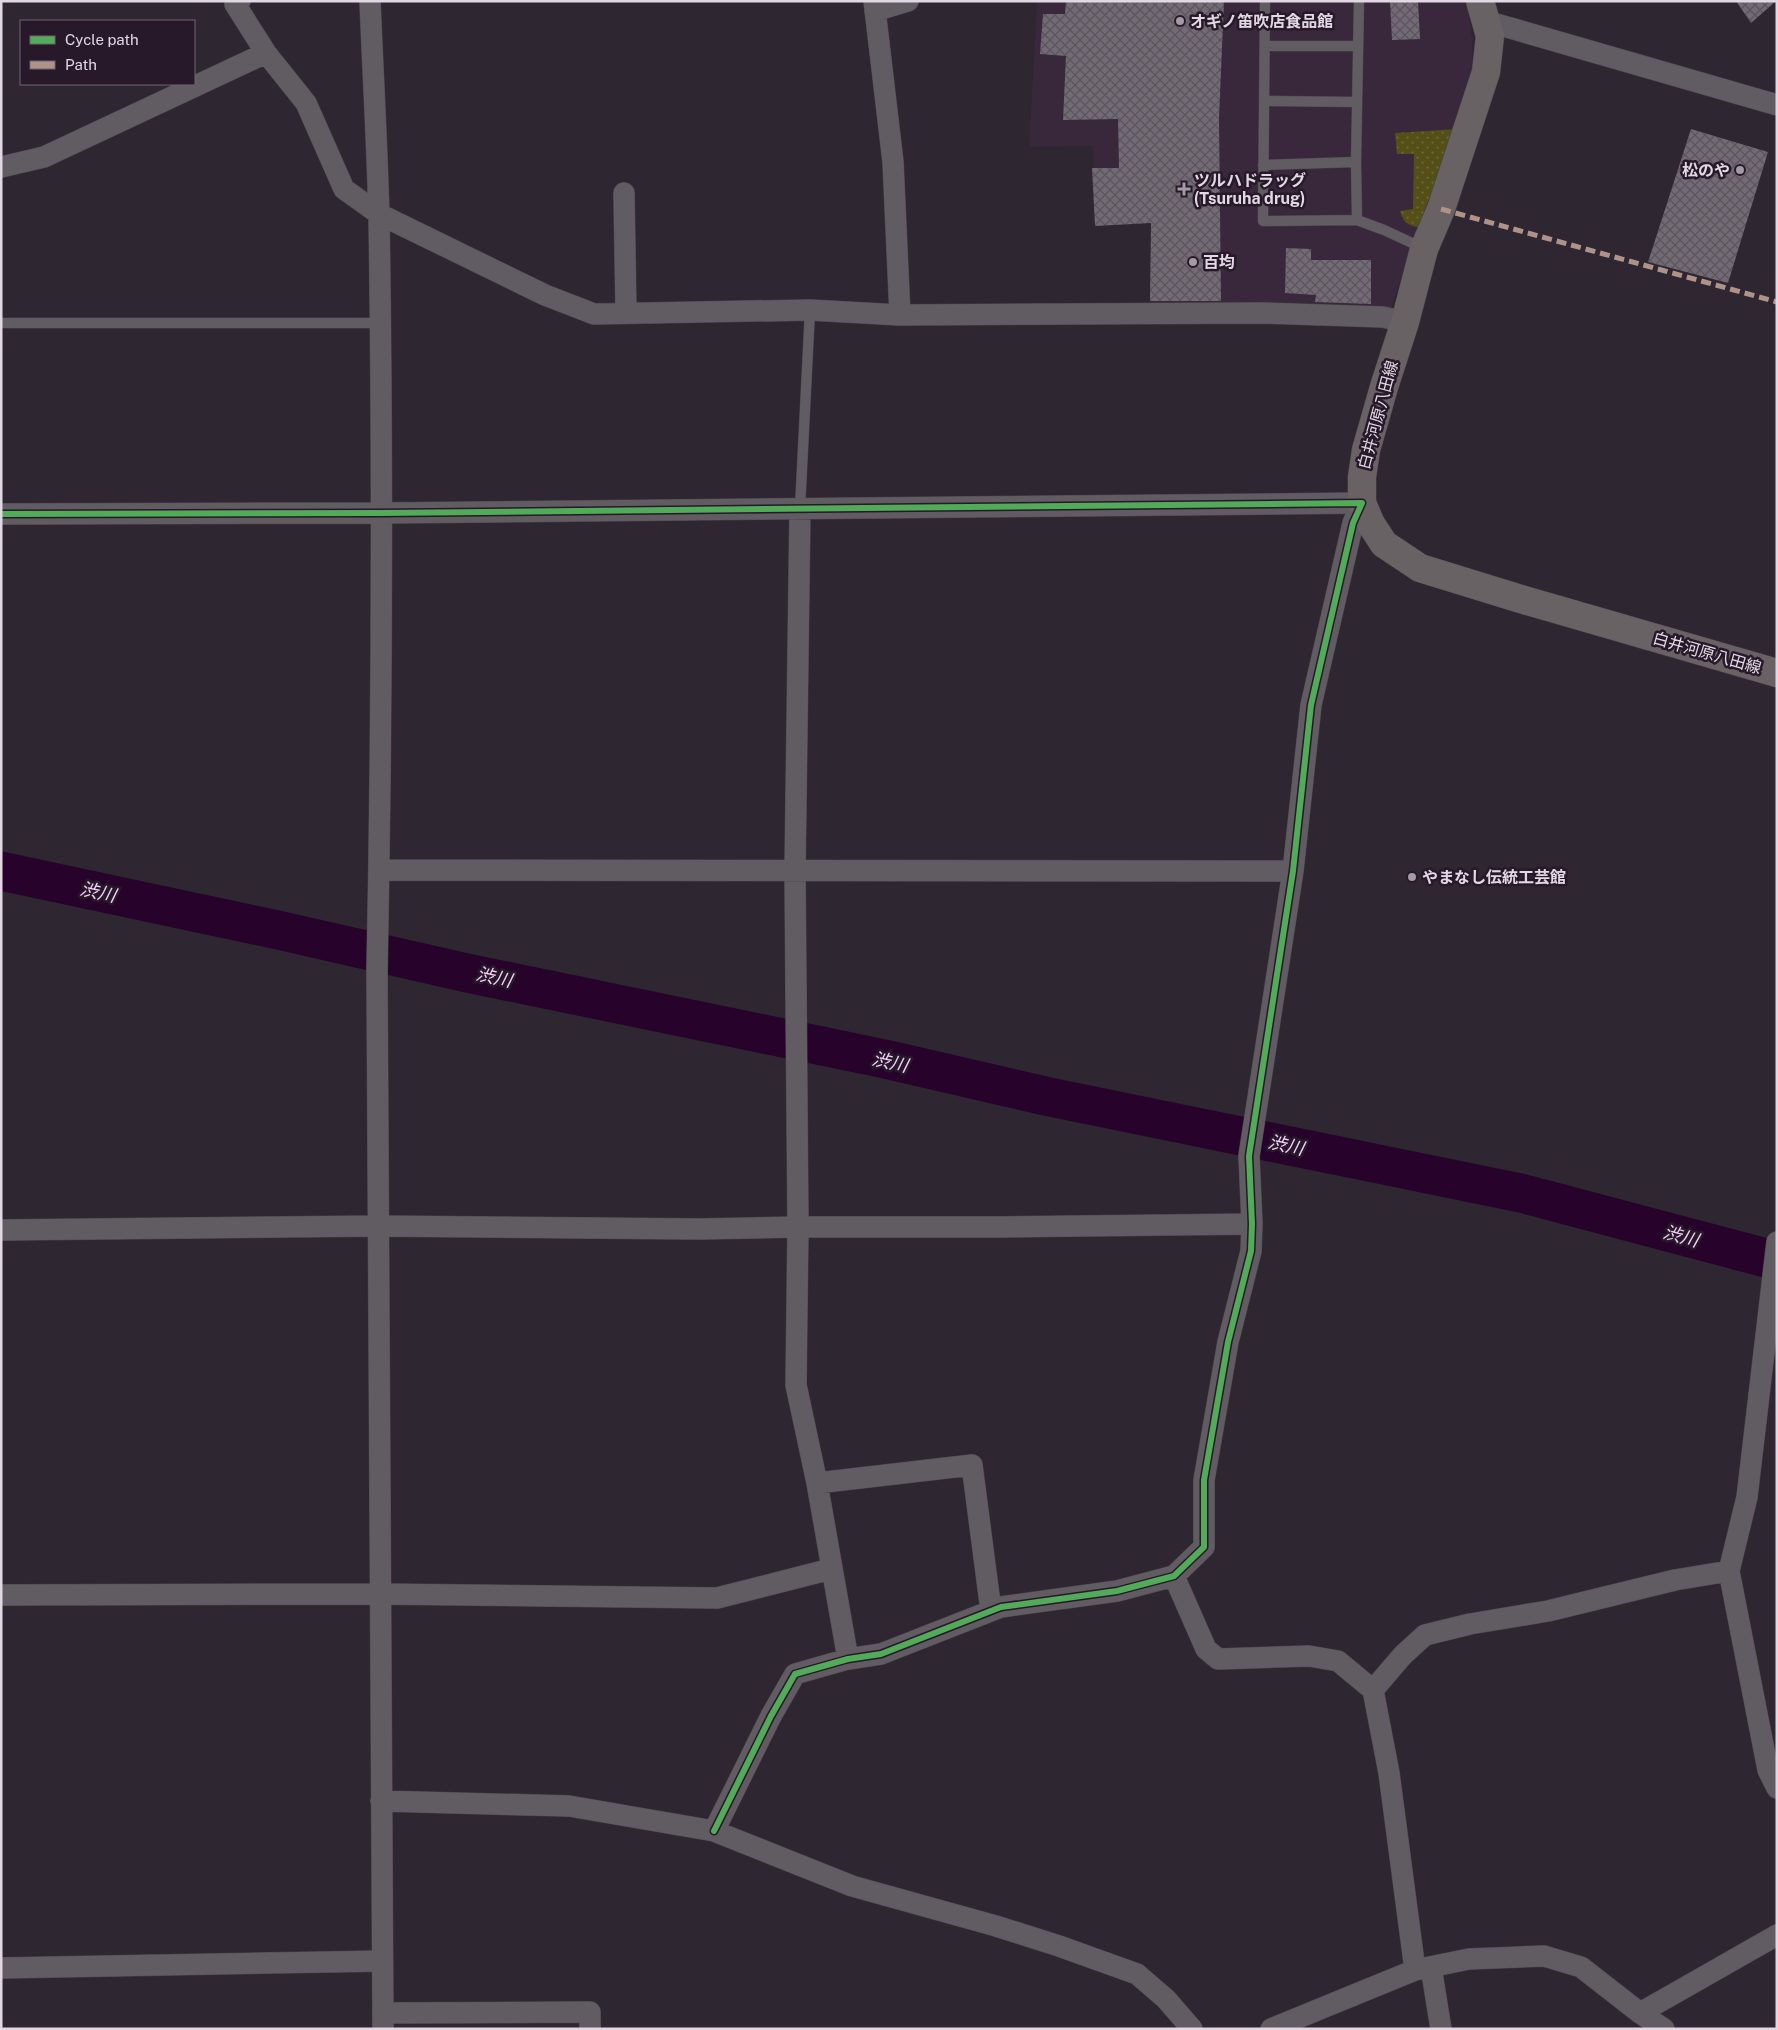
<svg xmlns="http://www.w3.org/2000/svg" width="1778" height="2030" font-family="'Public Sans','Noto Sans JP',sans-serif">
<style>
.built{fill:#39273c}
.grass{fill:url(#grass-dots)}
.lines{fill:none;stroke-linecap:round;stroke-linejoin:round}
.river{stroke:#27032c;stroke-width:39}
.building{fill:url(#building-cross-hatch)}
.lane-casing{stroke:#4b444d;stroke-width:11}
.street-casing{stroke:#4b444d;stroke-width:22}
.secondary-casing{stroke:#4b444d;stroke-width:29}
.lane{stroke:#615b62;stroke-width:10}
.street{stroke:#615b62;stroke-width:21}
.secondary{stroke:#686265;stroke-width:28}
.quiet{stroke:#af9288;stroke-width:5;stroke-dasharray:10 5;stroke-linecap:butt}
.cycleway-casing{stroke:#27192a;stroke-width:9}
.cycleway{stroke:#51ab58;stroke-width:6}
.poi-dot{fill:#a39aa5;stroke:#27192a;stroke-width:2}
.labels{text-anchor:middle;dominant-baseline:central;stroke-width:5;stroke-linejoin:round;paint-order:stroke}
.poi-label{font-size:16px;font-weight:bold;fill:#e2d8e4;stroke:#27192a;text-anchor:start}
.street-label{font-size:16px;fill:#e2d8e4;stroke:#27192a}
.water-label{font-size:18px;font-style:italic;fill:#f7cffd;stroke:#27192a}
</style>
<defs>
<pattern id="grass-dots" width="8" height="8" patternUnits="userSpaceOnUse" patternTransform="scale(1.25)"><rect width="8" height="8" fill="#544e17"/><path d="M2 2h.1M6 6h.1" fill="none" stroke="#6c6739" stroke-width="1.8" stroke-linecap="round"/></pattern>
<pattern id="building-cross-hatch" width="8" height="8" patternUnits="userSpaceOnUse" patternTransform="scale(1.25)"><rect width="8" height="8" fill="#726a74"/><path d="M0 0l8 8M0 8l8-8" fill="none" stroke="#5b565c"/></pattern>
</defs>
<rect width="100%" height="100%" fill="#2e2630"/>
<path class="built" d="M1037 1H1463L1468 10 1472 39 1473 70 1457 129 1418 227 1391 309 1150 308 1151 223 1095 226 1093 146 1029 147Z"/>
<path class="grass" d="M1457 129 1418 227C1407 225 1403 222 1400 211L1413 209 1414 154H1397L1395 133Z"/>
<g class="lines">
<path class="river" d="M1 871 278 930 467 973 885 1059 1045 1096 1525 1194 1777 1261"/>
</g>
<path class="building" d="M1066 1H1224L1219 118 1221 301H1150L1151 223 1095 226 1092 168H1119L1118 119 1063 120 1066 56 1040 54 1043 14H1065Z
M1390 1H1418L1420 39 1392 40Z
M1736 1H1776L1751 23Z
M1691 129 1768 152 1728 283 1648 262Z
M1286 248 1311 249V260H1371V304L1315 302 1316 295 1285 293Z"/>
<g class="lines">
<defs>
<path id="lane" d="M1265 1 1263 221 1357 220 1384 230 1423 248
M1266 46H1358
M1264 101 1356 102
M1263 165 1356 162
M1357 220 1356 162 1359 1
M1 323H379
M800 508 810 310"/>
<path id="street" d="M240 1 235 4 266 53 306 103 344 189 379 214 545 295 594 314 810 310 900 315 1262 313 1383 317 1405 322
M370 1C373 73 377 144 379 216 383 468 382 721 377 973L383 2029
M874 1 893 162 900 315
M875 11 908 1
M1486 21 1777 105
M1 167 44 157 266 53
M624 193 626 313
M800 508 795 872 798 1227 796 1385 817 1483 848 1659
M1 514 380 513 1362 503 1353 523 1311 705 1293 871 1249 1156 1252 1224 1251 1251 1228 1342 1204 1480V1547L1174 1576 1117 1591 1001 1607 881 1654 848 1659 795 1674 771 1716 714 1831
M380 870 1293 871
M1 1230 379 1226 699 1229 798 1227H1000L1252 1224
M1777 1242 1747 1497 1729 1571 1768 1770 1777 1788
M817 1483 972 1465 991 1611
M1174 1576 1206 1649 1218 1659 1309 1656 1338 1661 1373 1690 1389 1773 1415 1970
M1 1595 380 1594 717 1598 831 1569
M1373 1690 1403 1655 1425 1635 1470 1624 1548 1611 1675 1580 1729 1571
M381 1801 569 1806 714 1831 852 1886 996 1926 1059 1946 1137 1974 1166 1999 1192 2029
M1431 1967 1441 2029
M1 1968 382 1961
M383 2013 590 2012V2029
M1640 2013 1777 1935
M1271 2029 1415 1970 1469 1959 1544 1956 1581 1967 1640 2013 1664 2029"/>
<path id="secondary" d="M1480 1 1490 36 1486 72 1441 209 1424 249 1405 322 1384 387 1366 450 1362 477V503L1371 524 1384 544 1420 568 1524 600 1777 673"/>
</defs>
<use href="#lane" class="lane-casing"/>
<use href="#street" class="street-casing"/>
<use href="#secondary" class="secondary-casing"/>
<use href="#lane" class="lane"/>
<use href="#street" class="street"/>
<use href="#secondary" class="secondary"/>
<path class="quiet" d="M1441 209 1777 302"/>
<defs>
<path id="cycleway" d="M1 514 380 513 1362 503 1353 523 1311 705 1293 871 1249 1156 1252 1224 1251 1251 1228 1342 1204 1480V1547L1174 1576 1117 1591 1001 1607 881 1654 848 1659 795 1674 771 1716 714 1831"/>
</defs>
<use href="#cycleway" class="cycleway-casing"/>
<use href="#cycleway" class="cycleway"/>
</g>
<g class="poi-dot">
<circle cx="1180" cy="21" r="5"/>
<circle cx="1740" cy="170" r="5"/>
<path d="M1181.5 181.5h5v5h5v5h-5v5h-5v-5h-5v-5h5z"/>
<circle cx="1193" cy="262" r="5"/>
<circle cx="1412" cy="877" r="5"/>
</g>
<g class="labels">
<g class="poi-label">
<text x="1190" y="21">オギノ笛吹店食品館</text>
<text x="1730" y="170" text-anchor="end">松のや</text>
<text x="1194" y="180">ツルハドラッグ<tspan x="1194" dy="18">(Tsuruha drug)</tspan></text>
<text x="1203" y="262">百均</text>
<text x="1422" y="877">やまなし伝統工芸館</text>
</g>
<g class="street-label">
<text transform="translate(1378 415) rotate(-75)">白井河原八田線</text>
<text transform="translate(1707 653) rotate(16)">白井河原八田線</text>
</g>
<g class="water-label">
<text transform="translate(98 892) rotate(12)">渋川</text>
<text transform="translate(494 977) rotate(12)">渋川</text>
<text transform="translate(890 1062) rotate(12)">渋川</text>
<text transform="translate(1286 1145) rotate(12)">渋川</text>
<text transform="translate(1681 1236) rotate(15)">渋川</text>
</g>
</g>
<rect width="1778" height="2030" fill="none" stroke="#e2d8e4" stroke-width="5"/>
<rect x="20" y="20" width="175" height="65" fill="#27192a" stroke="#726574"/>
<rect x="30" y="36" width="25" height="8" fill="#51ab58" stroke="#726574"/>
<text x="65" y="45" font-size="15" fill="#e2d8e4">Cycle path</text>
<rect x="30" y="61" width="25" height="8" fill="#af9288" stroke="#726574"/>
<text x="65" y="70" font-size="15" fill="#e2d8e4">Path</text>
</svg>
